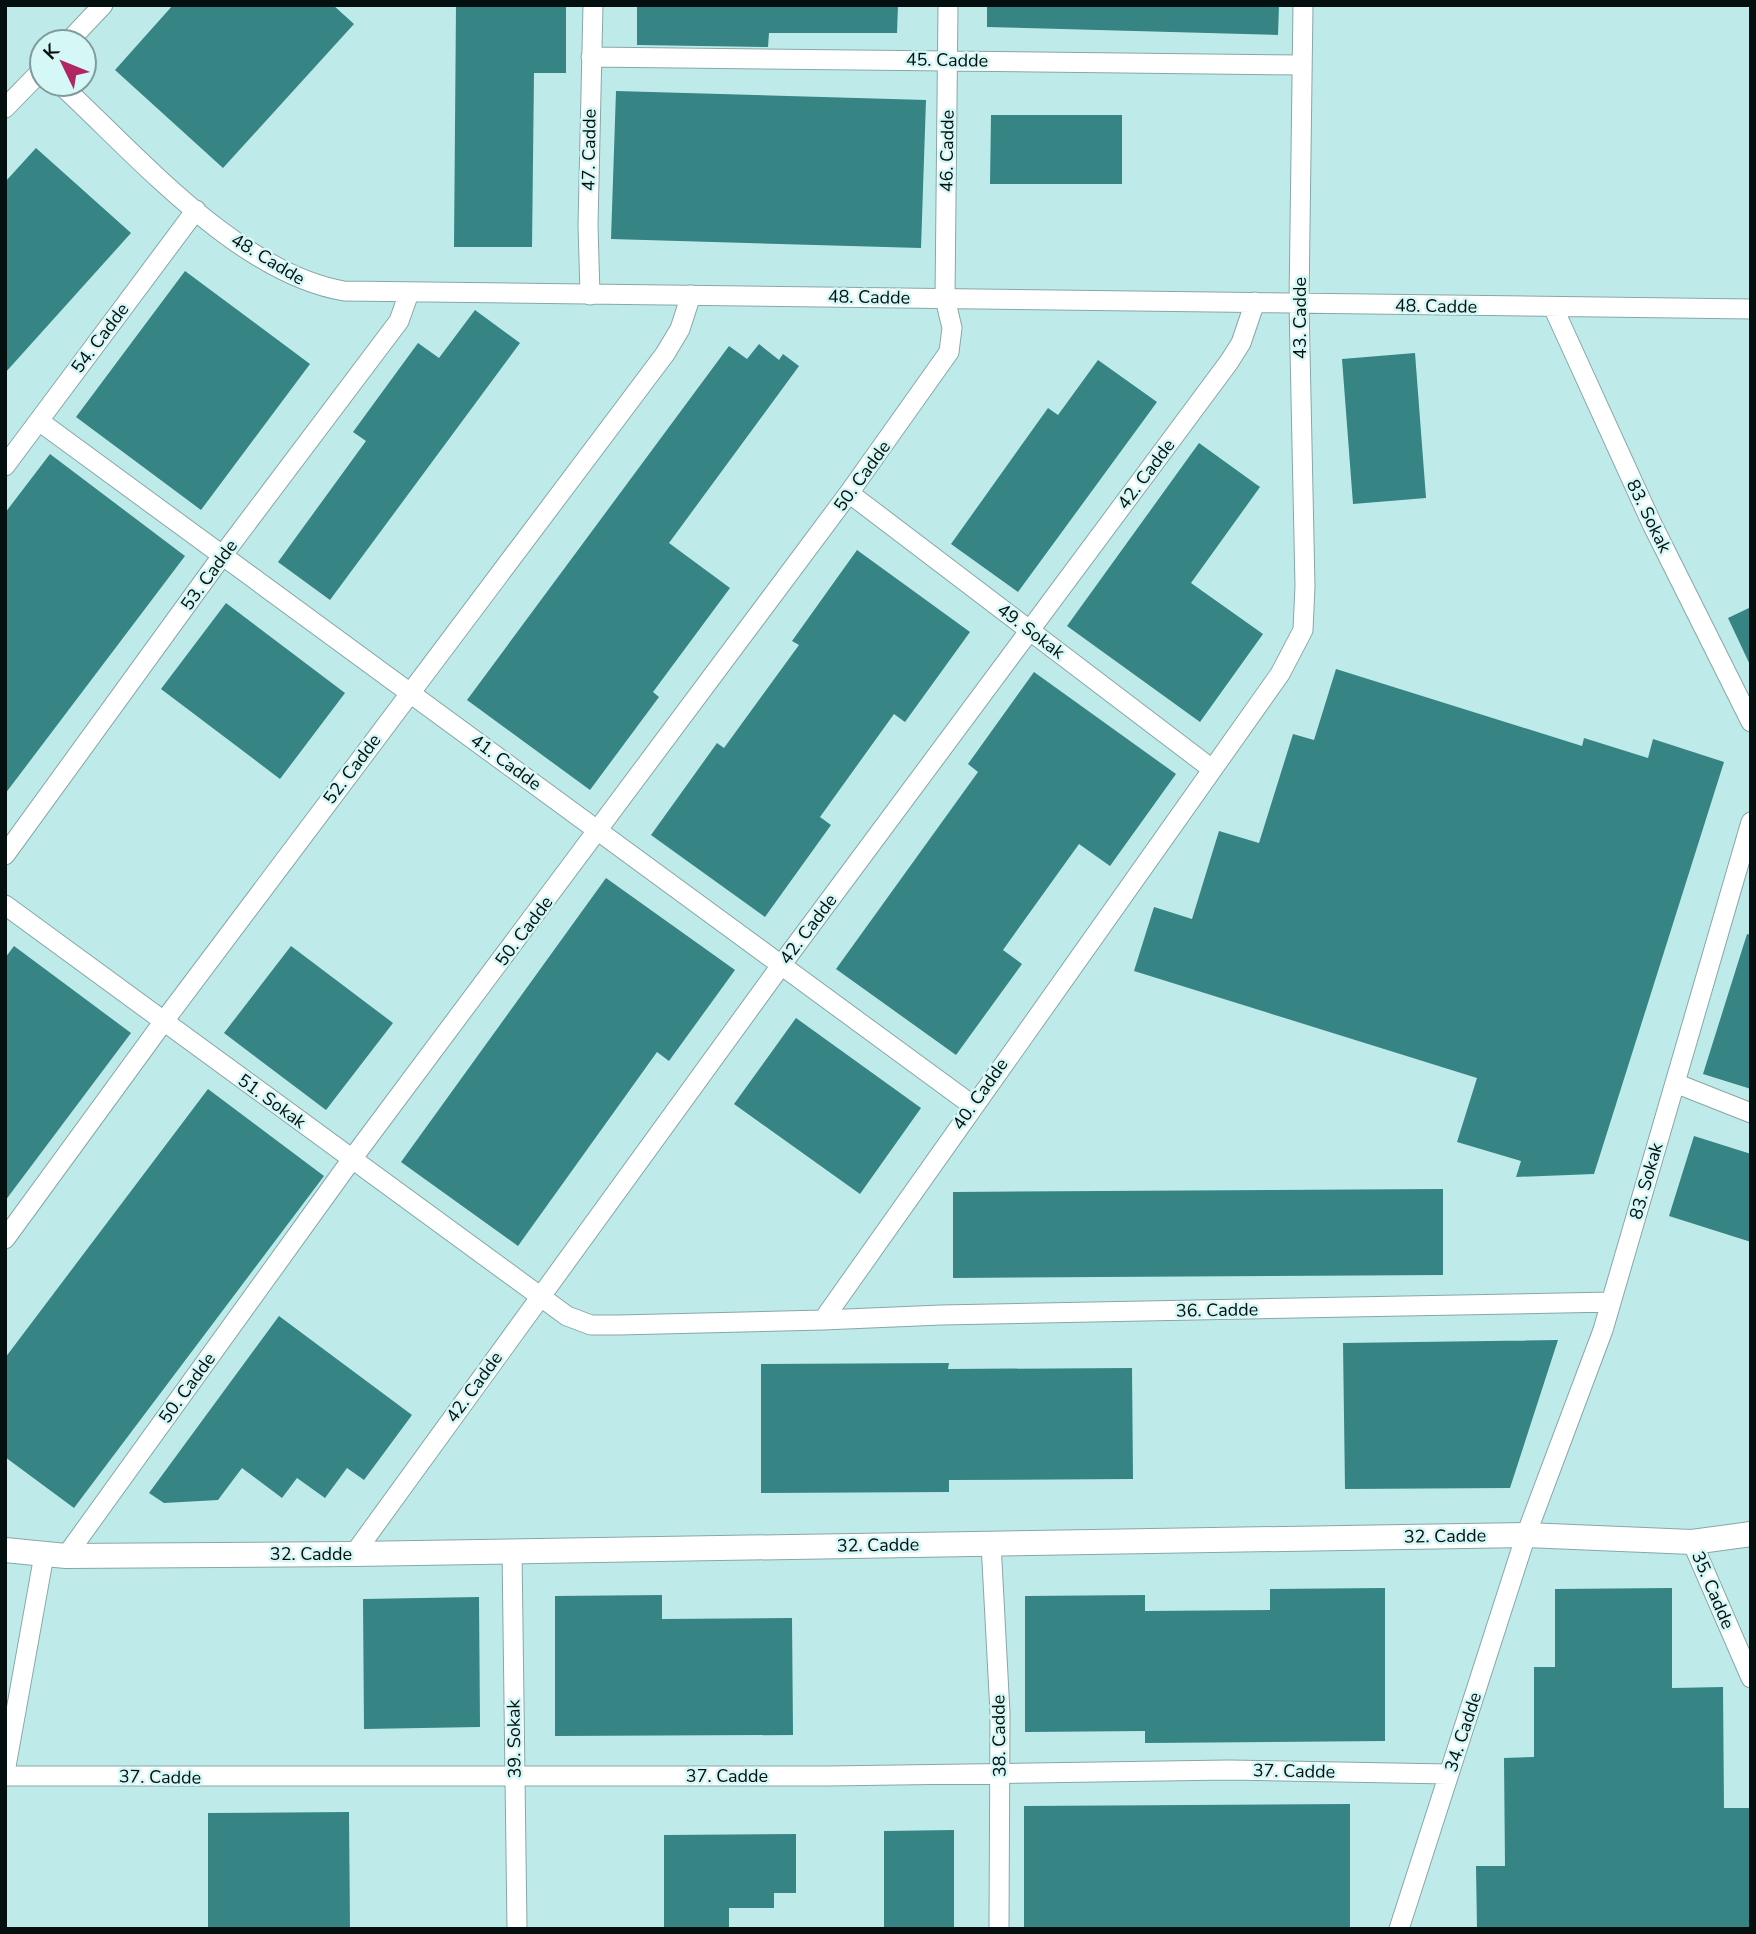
<svg xmlns="http://www.w3.org/2000/svg" width="1756" height="1934" font-family="'Nunito Sans',sans-serif">
<style>
.built{fill:#beebea;fill-rule:evenodd}
.building{fill:#368484}
.lines{fill:none;stroke-linecap:round;stroke-linejoin:round}
.minor-casing{stroke:#87a7a7;stroke-width:21}
.tertiary-casing{stroke:#87a7a7;stroke-width:26}
.minor{stroke:#fff;stroke-width:19}
.tertiary{stroke:#fff;stroke-width:24}
.labels{text-anchor:middle;dominant-baseline:central;stroke-width:5;stroke-linejoin:round;paint-order:stroke}
.street-label{font-size:18px;fill:#040f0f;stroke:#d5f8f7}
</style>
<rect width="100%" height="100%" fill="#d5f8f7"/>
<path class="built" d="M5 5H1751V1929H5ZM42 42H84V84H42Z"/>
<path class="building" d="M173 5H333L354 24 223 168 115 70Z
M456 5H566V73H534L532 247H454Z
M637 5H898L897 33H769L768 47 637 45Z
M987 5H1279L1278 35 987 27Z
M616 91 926 100 921 248 611 239Z
M991 115H1122V184H990Z
M36 148 131 233 5 373V182Z
M185 271 310 364 201 510 76 417Z
M475 310 520 343 330 600 278 562 366 441 353 432 418 343 439 358Z
M759 344 779 360 783 354 799 366 669 543 730 588 653 692 659 697 590 790 467 700 729 346 747 359Z
M1415 353 1426 498 1353 504 1342 359Z
M1098 360 1157 402 1018 592 951 544 1048 408 1058 415Z
M1199 443 1260 487 1191 583 1263 634 1200 722 1067 626Z
M50 454 185 556 5 794V513Z
M857 550 970 632 905 722 894 714 820 817 831 825 765 917 651 835 717 743 724 748 799 645 792 641Z
M226 603 345 693 280 779 161 689Z
M1751 607V667L1728 618Z
M1336 669 1582 746 1584 738 1648 758 1653 739 1724 762 1594 1174 1516 1177 1521 1161 1457 1142 1477 1078 1134 971 1154 907 1192 919 1219 831 1259 843 1293 734 1314 740Z
M1034 672 1176 774 1110 866 1079 844 1003 950 1022 964 956 1055 836 969 978 772 968 764Z
M606 878 735 970 669 1061 657 1052 518 1246 401 1162Z
M1747 934 1751 935V1089L1703 1074Z
M14 946 131 1033 5 1201V958Z
M291 946 393 1023 326 1110 224 1033Z
M796 1018 921 1108 860 1194 734 1104Z
M208 1089 324 1176 74 1508 5 1457V1358Z
M1694 1136 1751 1154V1242L1669 1216Z
M1443 1189V1275L953 1278V1192Z
M279 1316 412 1415 364 1480 347 1468 325 1498 297 1478 282 1498 242 1468 218 1500 164 1503 149 1493Z
M1558 1340 1510 1488 1345 1489 1343 1343Z
M949 1363 948 1369 1132 1368 1133 1479 949 1480V1492L761 1493V1364Z
M1385 1588V1741L1145 1743V1731L1025 1732V1596L1145 1595V1611L1270 1610V1589Z
M1672 1588V1688L1723 1687 1724 1808H1751V1929H1477L1476 1866H1505L1504 1758 1534 1757V1667H1555V1589Z
M662 1595V1619L792 1618 793 1735 555 1736V1596Z
M479 1597 480 1727 364 1729 363 1599Z
M1350 1804V1929H1024V1806Z
M349 1812 350 1929H208V1813Z
M954 1830V1929H884V1831Z
M796 1834V1893H774V1908H729V1929H664V1835Z"/>
<g class="lines">
<defs>
<path id="minor" d="M68 42 103 5
M591 57 1302 65
M60 84C137 155 238 273 344 291L1751 309
M5 108 42 70
M590 295 588 225 593 5
M1553 307 1652 524 1751 722
M39 421 972 1105
M5 466 196 210
M849 493 1212 769
M5 855 222 556 399 321 409 293
M5 905 567 1316 591 1325H619L823 1320 1280 674 1303 630 1305 586 1299 303 1303 5
M1675 1083 1751 1113
M5 1239 164 1021 665 354 680 329 691 295
M823 1320 941 1315 1611 1302
M1692 1542 1751 1678
M991 1543 1000 1713 999 1929
M512 1550 517 1929
M354 1554 782 964 1229 362 1241 343 1255 302
M66 1556 352 1159 849 493 949 352 952 328 945 298 948 5
M5 1772 44 1555
M5 1776H829L1229 1770 1449 1774
M1399 1929 1526 1535 1603 1330 1751 822"/>
<path id="tertiary" d="M5 1550 66 1556 354 1554 1526 1535 1692 1542 1751 1534"/>
</defs>
<use href="#minor" class="minor-casing"/>
<use href="#tertiary" class="tertiary-casing"/>
<use href="#minor" class="minor"/>
<use href="#tertiary" class="tertiary"/>
</g>
<g class="labels">
<g class="street-label">
<text transform="translate(947 60) rotate(1)">45. Cadde</text>
<text transform="translate(589 150) rotate(-89)">47. Cadde</text>
<text transform="translate(947 151) rotate(-89)">46. Cadde</text>
<text transform="translate(268 259) rotate(31)">48. Cadde</text>
<text transform="translate(869 297) rotate(1)">48. Cadde</text>
<text transform="translate(1436 306) rotate(1)">48. Cadde</text>
<text transform="translate(1300 318) rotate(-90)">43. Cadde</text>
<text transform="translate(100 338) rotate(-53)">54. Cadde</text>
<text transform="translate(1146 474) rotate(-53)">42. Cadde</text>
<text transform="translate(862 476) rotate(-54)">50. Cadde</text>
<text transform="translate(1649 516) rotate(64)">83. Sokak</text>
<text transform="translate(209 575) rotate(-54)">53. Cadde</text>
<text transform="translate(1031 631) rotate(37)">49. Sokak</text>
<text transform="translate(506 762) rotate(36)">41. Cadde</text>
<text transform="translate(352 769) rotate(-53)">52. Cadde</text>
<text transform="translate(808 929) rotate(-53)">42. Cadde</text>
<text transform="translate(524 931) rotate(-53)">50. Cadde</text>
<text transform="translate(980 1094) rotate(-55)">40. Cadde</text>
<text transform="translate(272 1101) rotate(36)">51. Sokak</text>
<text transform="translate(1646 1181) rotate(-74)">83. Sokak</text>
<text transform="translate(1217 1310) rotate(-1)">36. Cadde</text>
<text transform="translate(474 1387) rotate(-54)">42. Cadde</text>
<text transform="translate(187 1388) rotate(-54)">50. Cadde</text>
<text transform="translate(1445 1536) rotate(-1)">32. Cadde</text>
<text transform="translate(878 1545) rotate(-1)">32. Cadde</text>
<text x="311" y="1554">32. Cadde</text>
<text transform="translate(1713 1590) rotate(67)">35. Cadde</text>
<text transform="translate(1463 1732) rotate(-72)">34. Cadde</text>
<text transform="translate(999 1736) rotate(-91)">38. Cadde</text>
<text transform="translate(514 1739) rotate(-91)">39. Sokak</text>
<text transform="translate(1294 1771) rotate(1)">37. Cadde</text>
<text x="727" y="1776">37. Cadde</text>
<text transform="translate(160 1777) rotate(1)">37. Cadde</text>
</g>
</g>
<rect width="1756" height="1934" fill="none" stroke="#040f0f" stroke-width="14"/>
<g transform="translate(63 63) rotate(313)"><circle r="33" fill="#d5f8f7" stroke="#819b9a" stroke-width="2"/>
<path d="M0-5L12 26L0 18L-12 26Z" fill="#b02665"/>
<text y="-10" font-size="19" font-weight="bold" text-anchor="middle" fill="#040f0f">K</text>
</g>
</svg>
